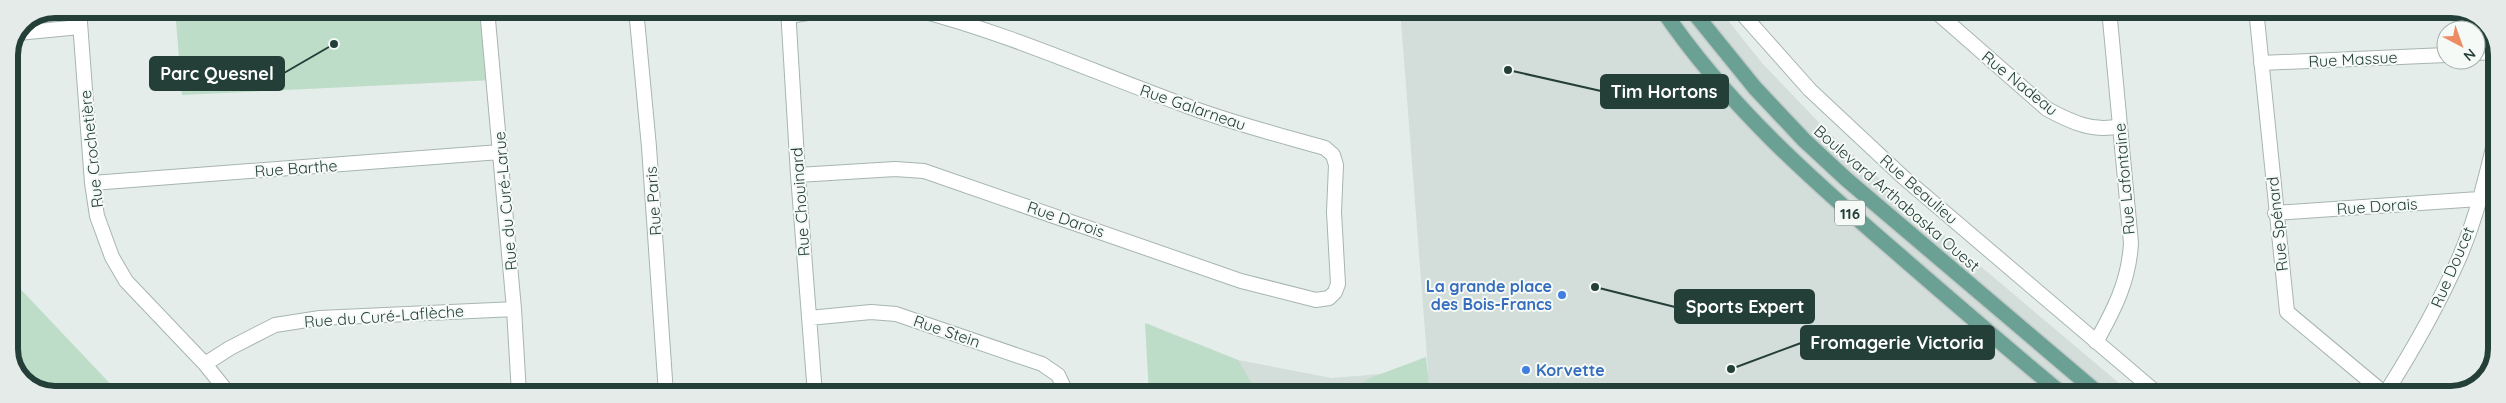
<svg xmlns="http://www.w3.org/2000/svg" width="2506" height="403" font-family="Quicksand,sans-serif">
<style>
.built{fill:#d3ddd9}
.green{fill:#beddc8}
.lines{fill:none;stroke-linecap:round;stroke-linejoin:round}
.minor-casing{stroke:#a7b5b1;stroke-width:16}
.primary-casing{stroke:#c2c9c7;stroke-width:18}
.minor{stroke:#fff;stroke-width:14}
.primary{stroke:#6ba195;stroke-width:15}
.shop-dot{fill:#3f7fe0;stroke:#f5faf7;stroke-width:2}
.labels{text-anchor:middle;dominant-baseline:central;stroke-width:4;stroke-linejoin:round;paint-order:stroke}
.shield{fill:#f5faf7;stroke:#637671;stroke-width:1}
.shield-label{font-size:15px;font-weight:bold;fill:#243e38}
.street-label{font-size:16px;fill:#243e38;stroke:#f5faf7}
.shop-label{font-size:16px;font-weight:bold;fill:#366cbe;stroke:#f5faf7;text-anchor:end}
.rim{fill:none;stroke:#243e38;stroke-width:6}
.leader{fill:none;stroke:#243e38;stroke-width:2}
.callout-dot{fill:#243e38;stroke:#f5faf7;stroke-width:2}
.callout{fill:#243e38;stroke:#243e38;stroke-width:2}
.callout-label{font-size:18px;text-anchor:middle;font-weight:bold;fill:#fff}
</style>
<rect width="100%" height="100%" fill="#e4edea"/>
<path class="built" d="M1481 9H1719L1762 63 1827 131 1915 211 2132 394H1156L1145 323 1238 360 1332 378 1428 370 1401 21H1434L1458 17Z"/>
<path class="green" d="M175 9H487L494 80 182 95Z
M9 277 120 394H48L22 381 9 354Z
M1145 323 1238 360 1258 394H1149Z
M1426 357 1430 394H1343L1370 378Z"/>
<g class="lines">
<defs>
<path id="minor" d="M79 9 92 183 97 216 112 257 126 281 205 364 229 394
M487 9 514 309 519 394
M636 9 649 147 666 394
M788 9 798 175 815 394
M1402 9H1425
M1738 9 1810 90 1903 177 2158 394
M1933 9 2047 109C2069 121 2094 133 2119 126
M2256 9 2287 312 2385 394
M789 16 832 9
M18 33 80 27
M2476 53 2497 52
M2261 63 2446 55
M798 175 895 169 924 171 1241 281 1316 300 1329 298 1335 292 1338 284 1334 212 1336 165 1333 155 1325 148C1279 135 1232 123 1187 106 1096 73 1008 33 914 9
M92 183 500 152
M2275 213 2479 199
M809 318 871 312 896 314 1042 364 1058 375 1067 394
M2096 342C2114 310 2129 281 2131 243L2109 9
M205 364 230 348 275 325 320 318 514 309
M2385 394C2413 350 2439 304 2460 256 2477 216 2487 173 2497 131"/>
<path id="primary" d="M1662 9C1726 104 1812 180 1898 254 1952 301 2007 348 2062 394
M1691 9 1755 88 1804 140 1846 179 2099 394"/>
</defs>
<use href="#minor" class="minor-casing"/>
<use href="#primary" class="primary-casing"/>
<use href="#minor" class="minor"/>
<use href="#primary" class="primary"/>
</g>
<g class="shop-dot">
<circle cx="1562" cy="295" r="5"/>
<circle cx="1526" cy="370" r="5"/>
</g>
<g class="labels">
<rect class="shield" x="1835" y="200.5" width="30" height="25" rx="4"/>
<g class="shield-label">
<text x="1850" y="213">116</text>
</g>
<g class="street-label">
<text transform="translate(2353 59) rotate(-3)">Rue Massue</text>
<text transform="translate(2020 83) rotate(39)">Rue Nadeau</text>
<text transform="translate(1193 107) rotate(19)">Rue Galarneau</text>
<text transform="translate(91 149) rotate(-96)">Rue Crochetière</text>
<text transform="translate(296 168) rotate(-4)">Rue Barthe</text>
<text transform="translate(2124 179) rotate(-95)">Rue Lafontaine</text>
<text transform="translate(1919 189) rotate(41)">Rue Beaulieu</text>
<text transform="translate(1897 198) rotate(41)">Boulevard Arthabaska Ouest</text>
<text transform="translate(505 201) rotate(-95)">Rue du Curé-Larue</text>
<text transform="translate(653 201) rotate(-94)">Rue Paris</text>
<text transform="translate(800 202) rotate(-94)">Rue Chouinard</text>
<text transform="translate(2377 206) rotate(-4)">Rue Dorais</text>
<text transform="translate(1066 219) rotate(19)">Rue Darois</text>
<text transform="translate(2277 224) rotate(-96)">Rue Spénard</text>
<text transform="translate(2452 267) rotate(-67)">Rue Doucet</text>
<text transform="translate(384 316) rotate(-4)">Rue du Curé-Laflèche</text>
<text transform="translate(947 331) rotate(19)">Rue Stein</text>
</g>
<g class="shop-label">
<text x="1552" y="286">La grande place<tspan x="1552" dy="18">des Bois-Francs</tspan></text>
<text x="1536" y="370" text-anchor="start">Korvette</text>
</g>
</g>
<path d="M0 0H2506V403H0ZM55 18H2451A37 37 0 0 1 2488 55V349A37 37 0 0 1 2451 386H55A37 37 0 0 1 18 349V55A37 37 0 0 1 55 18Z" fill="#e4ebe8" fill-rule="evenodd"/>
<path class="rim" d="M55 18H2451A37 37 0 0 1 2488 55V349A37 37 0 0 1 2451 386H55A37 37 0 0 1 18 349V55A37 37 0 0 1 55 18Z"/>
<path class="leader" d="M334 44L284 73M1508 70L1601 91M1595 287L1675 307M1731 369L1801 343"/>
<g class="callout-dot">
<circle cx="334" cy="44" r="5"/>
<circle cx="1508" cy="70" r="5"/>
<circle cx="1595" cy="287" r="5"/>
<circle cx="1731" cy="369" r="5"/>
</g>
<g class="callout">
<rect x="150" y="57" width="134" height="33" rx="5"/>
<rect x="1601" y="75" width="127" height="33" rx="5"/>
<rect x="1675" y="290" width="139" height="33" rx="5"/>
<rect x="1801" y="326" width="193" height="33" rx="5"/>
</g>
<g class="callout-label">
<text x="217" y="80">Parc Quesnel</text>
<text x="1664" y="98">Tim Hortons</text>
<text x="1745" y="313">Sports Expert</text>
<text x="1897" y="349">Fromagerie Victoria</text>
</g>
<g transform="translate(2461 45) rotate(139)"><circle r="24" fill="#f5faf7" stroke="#a1afab"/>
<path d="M0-4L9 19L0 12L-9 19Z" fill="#ec8b64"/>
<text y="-8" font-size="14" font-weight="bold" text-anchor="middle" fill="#243e38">N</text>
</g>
</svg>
